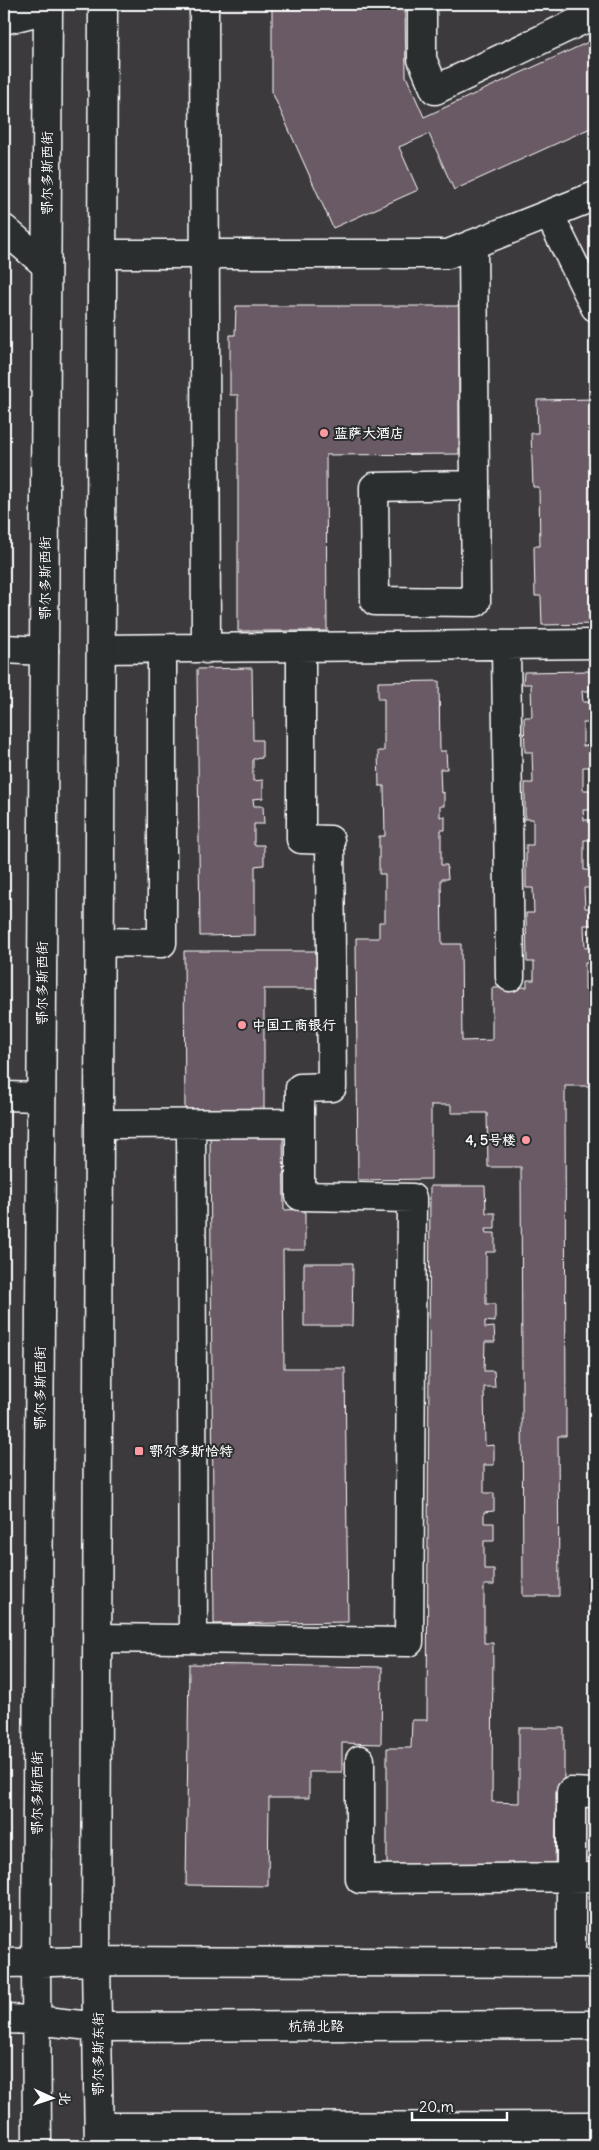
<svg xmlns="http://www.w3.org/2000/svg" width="599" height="2150" font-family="Delius,'LXGW WenKai TC',sans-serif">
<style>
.building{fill:#6a5a65;stroke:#fff}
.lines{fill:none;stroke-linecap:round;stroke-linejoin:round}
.minor-casing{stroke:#fff;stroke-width:31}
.major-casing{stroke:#fff;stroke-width:31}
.minor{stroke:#2a2d2e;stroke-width:28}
.major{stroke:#2a2d2e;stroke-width:28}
.poi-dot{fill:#ff9aa2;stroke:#2a2d2e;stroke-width:2}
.labels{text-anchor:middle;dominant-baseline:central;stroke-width:4;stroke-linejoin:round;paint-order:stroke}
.street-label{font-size:14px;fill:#fff;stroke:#2a2d2e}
.poi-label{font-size:14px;font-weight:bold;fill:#fff;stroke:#2a2d2e;text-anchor:start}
</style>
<rect width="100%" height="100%" fill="#3d3a3e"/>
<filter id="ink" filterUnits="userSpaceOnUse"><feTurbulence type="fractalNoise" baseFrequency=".02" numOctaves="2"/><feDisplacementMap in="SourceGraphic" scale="10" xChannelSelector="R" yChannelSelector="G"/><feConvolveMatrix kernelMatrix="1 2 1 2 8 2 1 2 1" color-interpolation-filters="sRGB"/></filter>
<g filter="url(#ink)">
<path class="building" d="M272 4H405L406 76 424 117 595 39V126L454 190 429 134 399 147 418 190 333 228 272 92Z
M236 306H459V454L326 455 327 631H238V395H230V335H235Z
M595 399V624L542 625 541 596H535L534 546H540L539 487H533L531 433H538L537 400Z
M252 668 253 740H262V758L253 759V781L263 780V798L253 799 254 806H263L264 824H254V845H264V865L255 866V935L200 936 197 669Z
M590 671V691H582L583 702H590L591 723H583V746L590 745 591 767H583V790H591V810H583L584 820H591V840H584V870H592V888H584L585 908H592V925H584L585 948 592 947V963H585V990H592L593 1086H565L566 1436H558L559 1596H523L521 1167H488L487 1113H451V1105H431V1179L358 1180 356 938H379V922H385V874H379V836H385L384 786H379L378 751H384V699H378V682L439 681 440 751H446L447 769H440L441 793 444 792V806H440V817L445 816V830H441V865H447L448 879H441L442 944H461L462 1041 492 1040V988L527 987V980H534V962H527L526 913H534L533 888H526V845H533V819H525V783H533L532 752H525L524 717H532L531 684H523L524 672Z
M184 951H316L317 989H264V1114H185Z
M210 1132H283L284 1210 305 1209V1250H283L284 1368H345L348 1622 214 1624Z
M430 1186H485L486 1213H495V1229H485L486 1233H495V1252H486V1304H495V1322L485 1321V1328L494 1327 495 1342H485L484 1371H494L495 1387H484L485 1446 494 1445V1465H484V1493H494V1511L484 1512V1523H494V1541H484V1569H494V1585H484V1643H493L492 1802 519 1803V1728H564V1808L556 1809 555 1872 387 1871V1748H411L412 1720H427Z
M304 1263H353L352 1326H304Z
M189 1664 382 1667 381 1744 342 1743V1772H309V1798H269L268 1886 186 1885Z
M582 1804H595V1873H583Z
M595 2145V2146H475Z"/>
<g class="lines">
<defs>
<path id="minor" d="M204 4 206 649
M422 4V59L435 90 595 14
M4 20 48 9
M549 214 595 307
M4 229 46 265
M473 244 476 602 375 601 374 487 475 485
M102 254H448L595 196
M506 646 510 977
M4 649 44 651
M101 649 595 644
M100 942 162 943V649
M4 1096 41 1097
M99 1124 300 1123
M191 1124 193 1639
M98 1638 409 1642 412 1198 300 1196V1088L332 1087 330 840 301 839V648
M360 1760V1879L595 1877
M571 1962V1792L595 1793
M99 2127 595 2126"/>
<path id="major" d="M4 1963 96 1961 595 1963
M4 2019 36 2020 99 2027 595 2025
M37 2146 36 1963 48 4
M99 2146 96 1961 103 4"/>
</defs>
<use href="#minor" class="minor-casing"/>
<use href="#major" class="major-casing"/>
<use href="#minor" class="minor"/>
<use href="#major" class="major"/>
</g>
</g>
<g class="poi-dot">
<circle cx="324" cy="433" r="5"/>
<circle cx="242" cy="1025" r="5"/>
<circle cx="526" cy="1140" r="5"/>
<rect x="134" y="1446" width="10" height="10" rx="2.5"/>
</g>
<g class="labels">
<g class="street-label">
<text transform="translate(47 173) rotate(-90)">鄂尔多斯西街</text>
<text transform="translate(45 578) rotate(-90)">鄂尔多斯西街</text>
<text transform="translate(42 983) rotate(-90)">鄂尔多斯西街</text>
<text transform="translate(40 1388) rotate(-90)">鄂尔多斯西街</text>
<text transform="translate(37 1793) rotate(-90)">鄂尔多斯西街</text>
<text x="316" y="2026">杭锦北路</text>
<text transform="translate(98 2054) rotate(-90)">鄂尔多斯东街</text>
</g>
<g class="poi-label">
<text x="334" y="433">蓝萨大酒店</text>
<text x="252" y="1025">中国工商银行</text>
<text x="516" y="1140" text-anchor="end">4, 5号楼</text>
<text x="149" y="1451">鄂尔多斯恰特</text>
</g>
</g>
<rect width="599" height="2150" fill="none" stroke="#2a2d2e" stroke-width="20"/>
<rect x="10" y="10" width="579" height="2130" fill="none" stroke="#fff" stroke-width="2" filter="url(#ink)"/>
<g transform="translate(52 2098) rotate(93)" stroke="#2a2d2e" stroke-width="4" paint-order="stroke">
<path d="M0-4L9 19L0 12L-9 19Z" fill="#ffffff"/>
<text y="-8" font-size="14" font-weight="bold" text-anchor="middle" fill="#ffffff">北</text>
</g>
<path d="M412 2112v8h95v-8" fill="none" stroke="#ffffff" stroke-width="2.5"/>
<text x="419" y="2112" font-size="15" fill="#ffffff" stroke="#2a2d2e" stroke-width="4" paint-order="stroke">20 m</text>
</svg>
